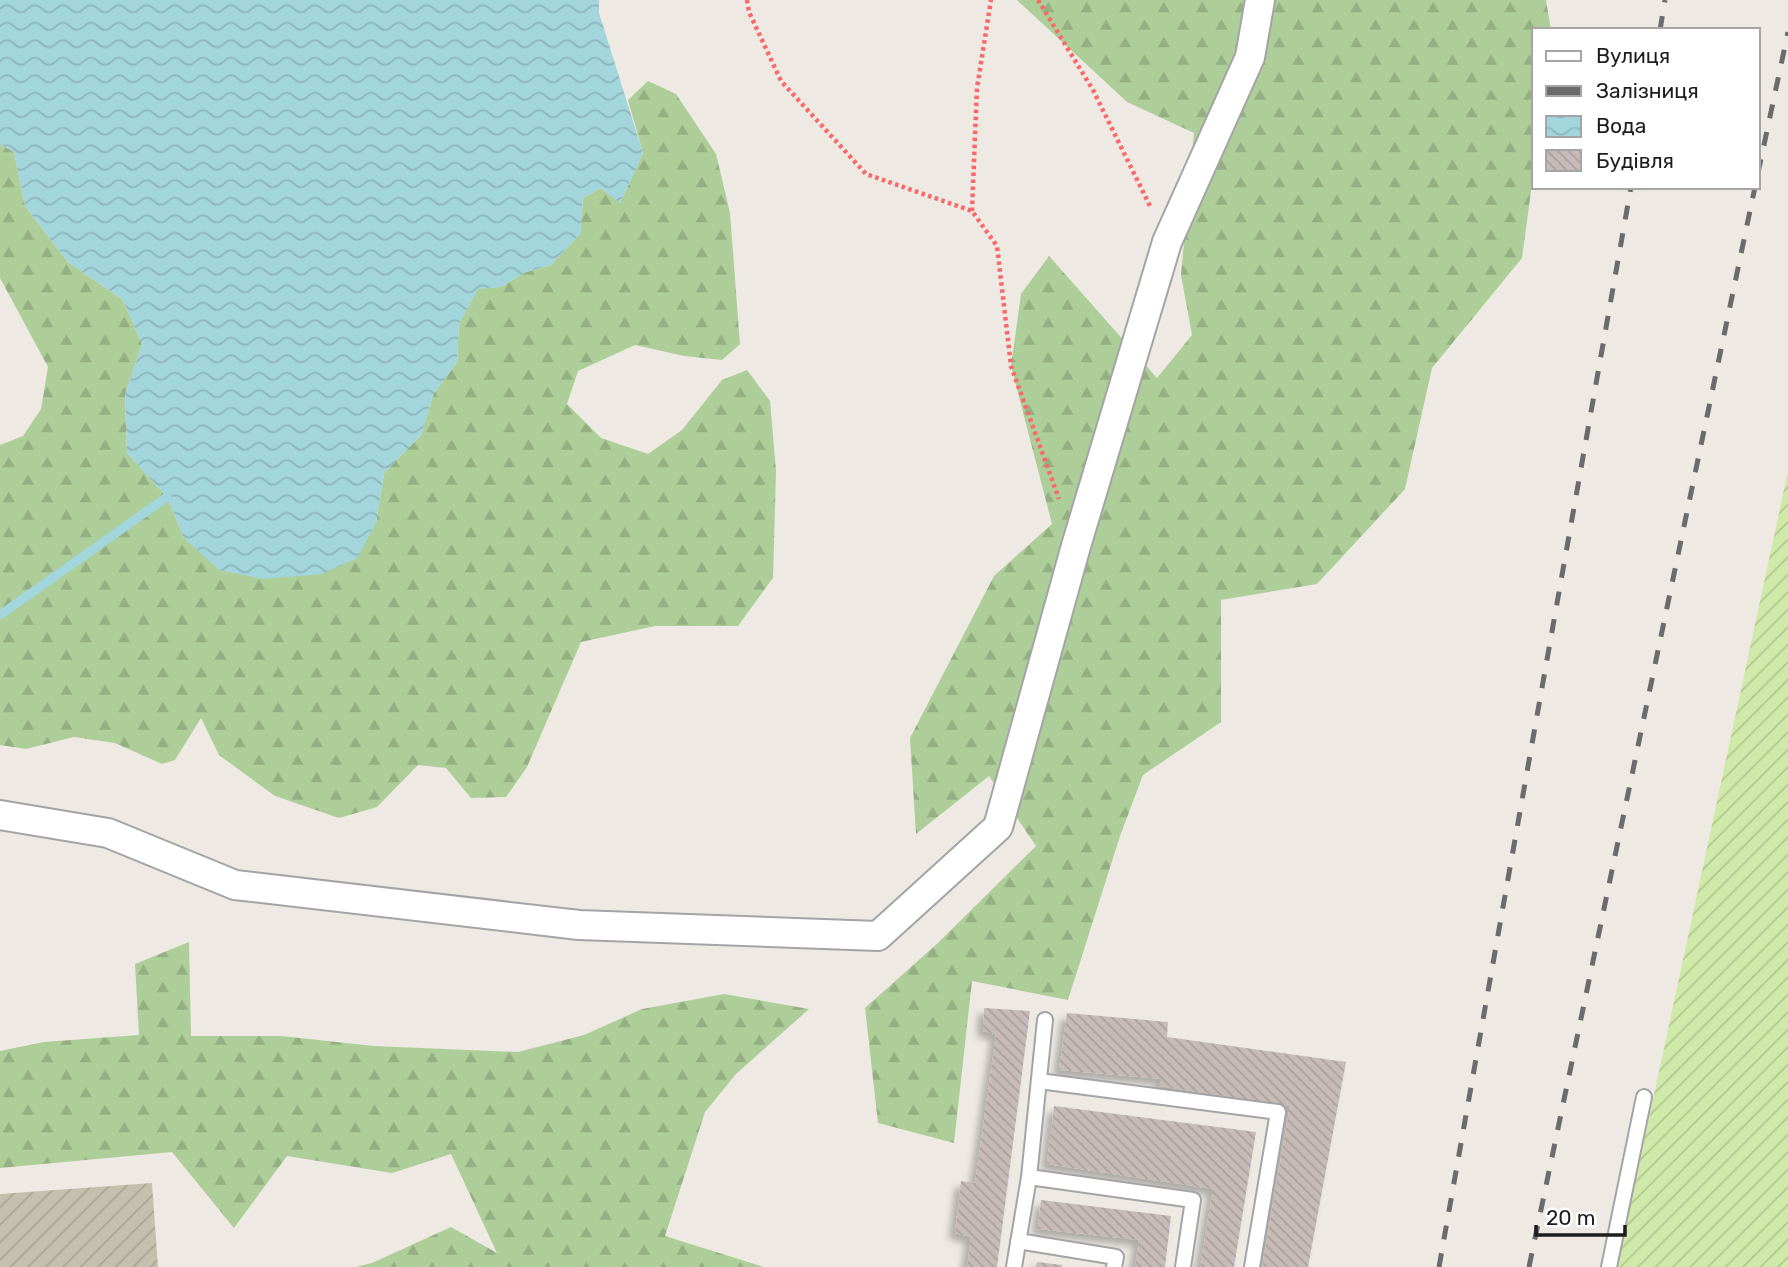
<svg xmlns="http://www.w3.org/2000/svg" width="1788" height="1267" font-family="Rubik,sans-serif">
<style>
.construction{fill:url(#construction-furrows)}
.forest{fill:url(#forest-firs)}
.garden{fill:url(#garden-furrows)}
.water{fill:url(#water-waves)}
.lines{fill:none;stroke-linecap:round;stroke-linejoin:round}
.stream{stroke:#a3d5dc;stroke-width:9}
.building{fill:url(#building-back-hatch);filter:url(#shadow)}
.service-casing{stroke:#a4a4a4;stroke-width:18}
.minor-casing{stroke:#a4a4a4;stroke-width:32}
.path{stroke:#f96969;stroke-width:4.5;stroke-dasharray:3.5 3.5;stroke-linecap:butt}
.service{stroke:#fff;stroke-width:14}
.minor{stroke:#fff;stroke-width:28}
.rail{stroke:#6b6b6b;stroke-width:5;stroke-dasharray:14 14;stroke-linecap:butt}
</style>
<defs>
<pattern id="construction-furrows" width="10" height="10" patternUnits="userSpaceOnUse" patternTransform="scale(1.75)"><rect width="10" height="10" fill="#c3c1ae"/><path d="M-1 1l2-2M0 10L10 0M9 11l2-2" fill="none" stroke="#a7a595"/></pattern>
<pattern id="forest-firs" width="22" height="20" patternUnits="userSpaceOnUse" patternTransform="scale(1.75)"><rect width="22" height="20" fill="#adce98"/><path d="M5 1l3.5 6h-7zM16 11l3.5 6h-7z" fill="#94b083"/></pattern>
<pattern id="garden-furrows" width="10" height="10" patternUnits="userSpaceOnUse" patternTransform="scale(1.75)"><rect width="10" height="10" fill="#cfe9a8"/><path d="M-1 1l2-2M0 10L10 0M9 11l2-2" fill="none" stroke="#b1c790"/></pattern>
<pattern id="water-waves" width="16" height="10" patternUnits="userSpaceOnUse" patternTransform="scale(1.75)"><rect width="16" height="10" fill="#a3d5dc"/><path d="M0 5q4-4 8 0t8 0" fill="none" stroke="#8cb6bc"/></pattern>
<pattern id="building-back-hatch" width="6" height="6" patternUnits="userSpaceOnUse" patternTransform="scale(1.75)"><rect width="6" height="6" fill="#c6bbb6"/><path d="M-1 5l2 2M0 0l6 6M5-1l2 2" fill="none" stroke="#aaa09c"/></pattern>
<filter id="shadow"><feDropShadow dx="-6" dy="6" stdDeviation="3.5" flood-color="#0004"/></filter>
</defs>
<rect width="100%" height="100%" fill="#eee9e3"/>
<path class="construction" d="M152 1183 158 1267H0V1194Z"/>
<path class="forest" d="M1017 0H1546L1551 30H1534V169L1522 258 1432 368 1405 489 1317 584 1221 600V722L1143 775 1120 836 1068 1000 972 981 954 1143 878 1123 865 1008 939 942 1036 846 989 776 916 834 910 738 994 576 1052 524 1011 366 1021 294 1049 256 1157 378 1192 335 1181 275 1194 133 1127 102Z
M648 81 676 94 716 154 730 213 740 344 722 360 684 356 635 345 578 371 567 404 601 438 648 454 682 430 722 380 747 370 770 401 776 471 773 578 738 626H655L581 642 527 767 506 797 471 798 446 768 418 765 377 807 339 818 275 796 219 755 201 718 175 760 162 764 115 743 74 737 26 749 0 745V445L23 436 41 409 48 367 0 278V144L14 152 25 206 68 262 123 300 142 344 125 395 127 453 167 497 184 538 376 523 384 473 421 435 434 393 457 362 459 324 478 288 500 287 526 272 551 265 580 234 583 198 601 188 620 203 643 153 628 100Z
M189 942 191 1036H281L374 1046 518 1052 584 1035 642 1009 724 994 809 1009 736 1074 705 1112 665 1236 764 1267H356L372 1263 451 1227 497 1253 451 1154 392 1173 287 1156 234 1228 172 1152 0 1168V1051L44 1042 139 1035 135 964Z"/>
<path class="garden" d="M1788 471V1267H1617Z"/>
<path class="water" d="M0 0H599V13L643 153 620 203 601 188 583 198 580 234 551 265 526 272 500 287 478 289 459 324 457 362 434 393 421 435 384 473 376 523 357 558 322 574 263 579 219 570 184 538 167 497 127 453 125 395 142 344 123 300 68 262 25 206 14 152 0 144Z"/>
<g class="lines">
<path class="stream" d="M0 615 167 497"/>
</g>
<path class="building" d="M984 1008 1030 1011 997 1267H967L971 1237 955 1233 961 1181 975 1183 996 1034 983 1031Z
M1067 1013 1168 1022 1167 1037 1346 1062 1308 1267H1262L1290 1106 1159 1086 1162 1079 1059 1070Z
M1054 1106 1256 1132 1234 1267H1200L1213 1189 1047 1164Z
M1041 1200 1171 1216 1165 1267H1135L1139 1240 1038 1229Z
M1037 1262 1062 1265V1267H1036Z"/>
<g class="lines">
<defs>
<path id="service" d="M1039 1081 1278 1112 1252 1267
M1029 1177 1193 1200 1183 1267
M1018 1241 1116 1257 1114 1267
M1014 1267 1029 1177 1045 1020
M1609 1267 1644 1097"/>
<path id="minor" d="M0 815 108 833 235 885 579 925 878 936 998 827 1076 546 1167 242 1250 57 1260 0"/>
</defs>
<use href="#service" class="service-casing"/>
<use href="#minor" class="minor-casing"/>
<path class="path" d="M747 0 749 12 781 81 866 174 972 211 997 246 1011 366 1059 499
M1038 0 1093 90 1151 208
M972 211 977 88 991 0"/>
<use href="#service" class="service"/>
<use href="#minor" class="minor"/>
<path class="rail" d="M1660 30 1665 0
M1758 173 1788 32
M1439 1267 1631 187
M1529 1267 1755 187"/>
</g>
<rect x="1532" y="28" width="228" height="161" fill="#ffffff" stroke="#a5a5a5" stroke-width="2"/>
<rect x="1546" y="51" width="35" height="10" fill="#ffffff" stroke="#a5a5a5" stroke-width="2"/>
<text x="1596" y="63" font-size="21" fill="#1d1d1d">Вулиця</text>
<rect x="1546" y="86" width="35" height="10" fill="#6b6b6b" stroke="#a5a5a5" stroke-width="2"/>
<text x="1596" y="98" font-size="21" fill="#1d1d1d">Залізниця</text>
<rect x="1546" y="116" width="35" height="21" fill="url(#water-waves)" stroke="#a5a5a5" stroke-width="2"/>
<text x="1596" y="133" font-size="21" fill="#1d1d1d">Вода</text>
<rect x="1546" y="150" width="35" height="21" fill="url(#building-back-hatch)" stroke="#a5a5a5" stroke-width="2"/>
<text x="1596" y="168" font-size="21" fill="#1d1d1d">Будівля</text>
<path d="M1536 1225v10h89v-10" fill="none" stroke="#1d1d1d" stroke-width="3.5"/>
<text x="1546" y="1225" font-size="21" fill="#1d1d1d" stroke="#ffffff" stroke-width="5" paint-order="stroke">20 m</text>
</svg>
